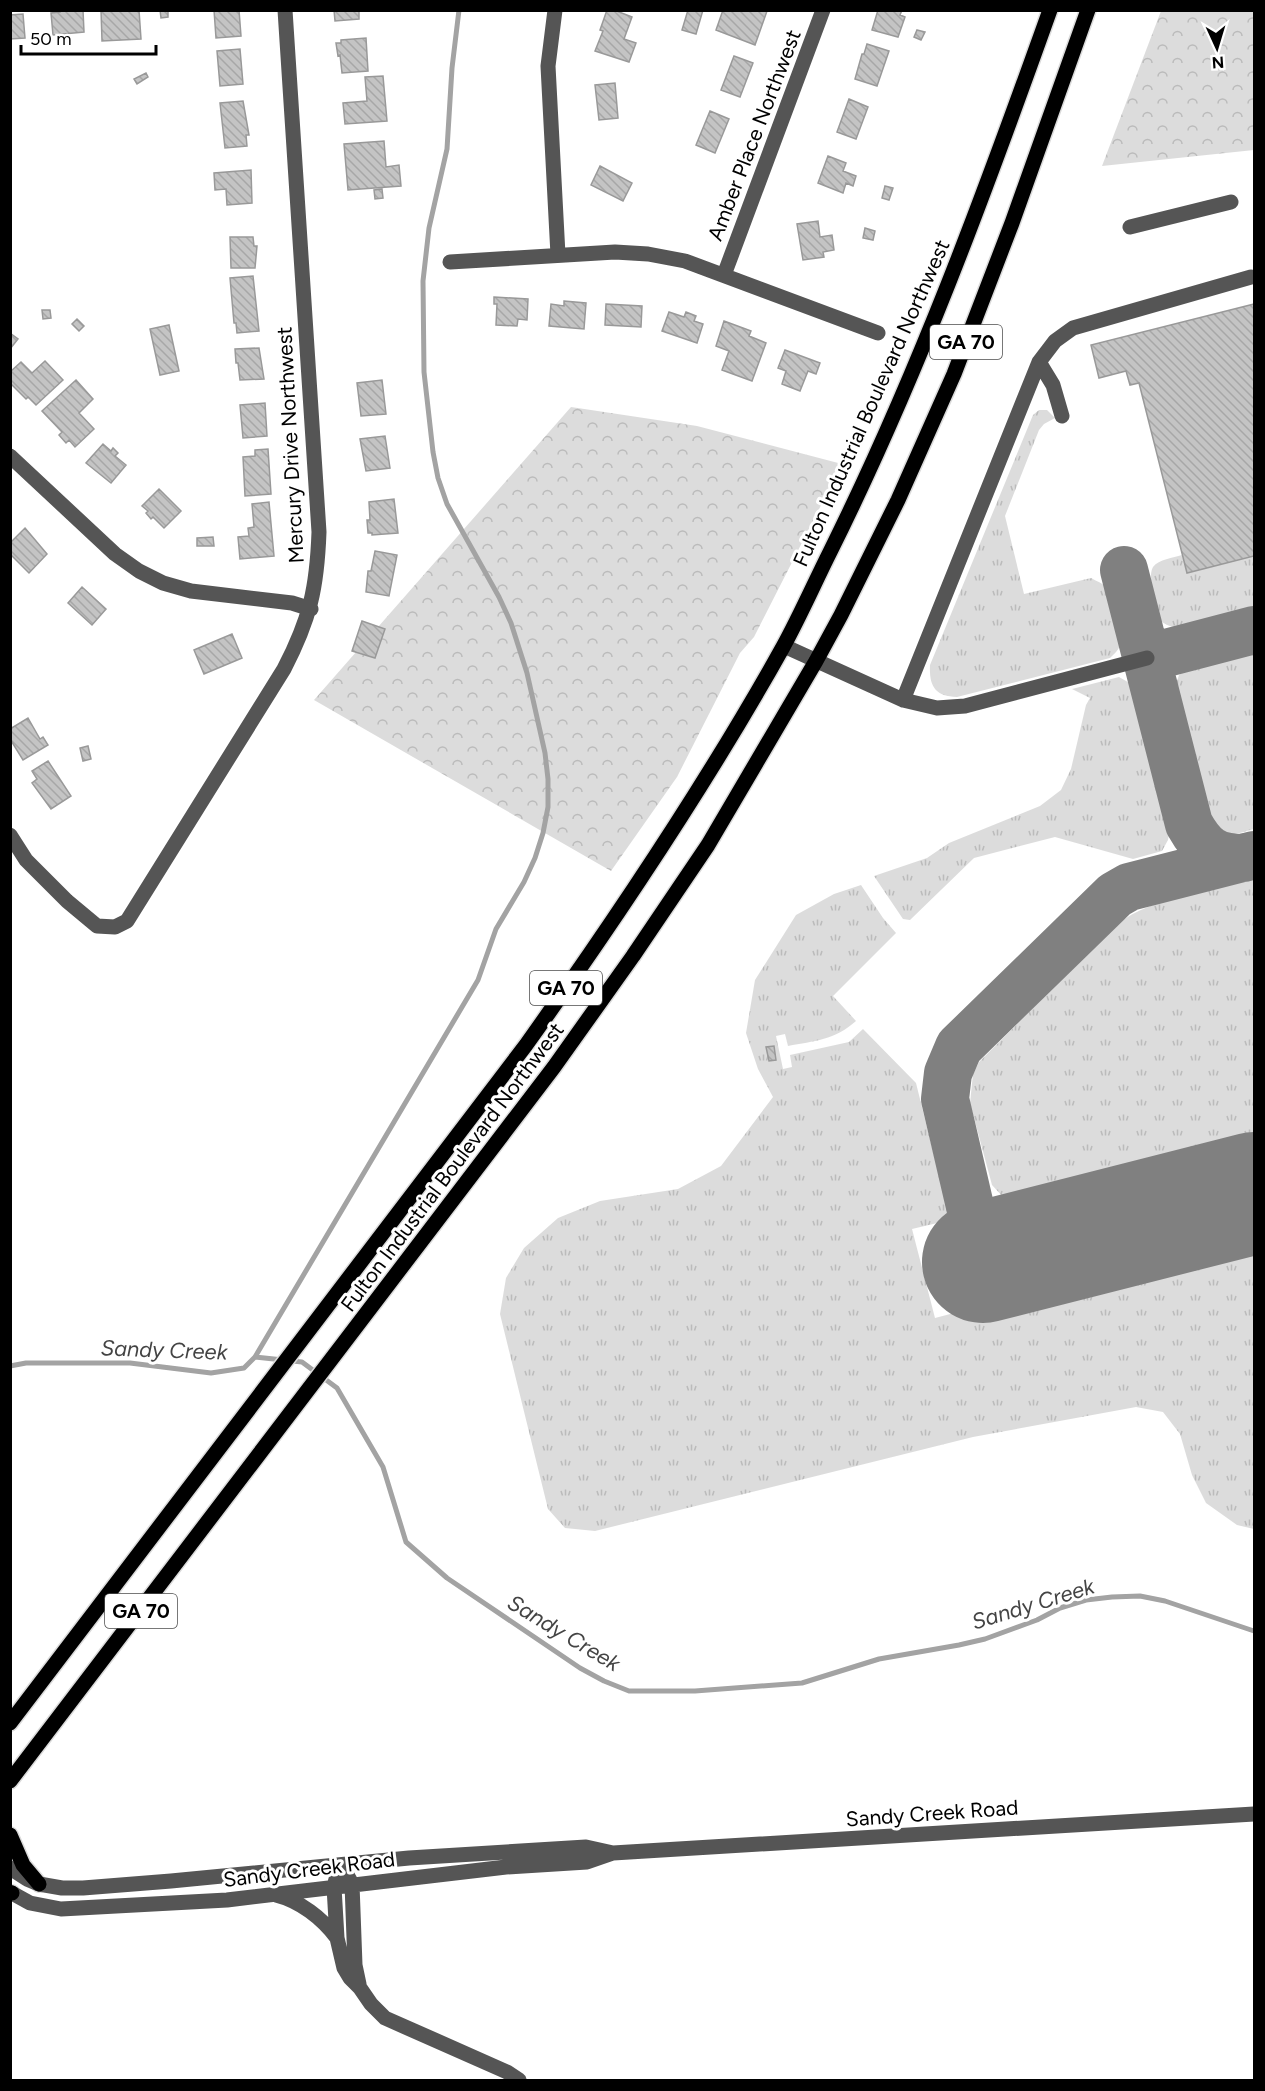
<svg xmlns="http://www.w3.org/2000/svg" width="1265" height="2091" font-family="Figtree,sans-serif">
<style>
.grass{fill:url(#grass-tufts)}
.forest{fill:url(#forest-crowns)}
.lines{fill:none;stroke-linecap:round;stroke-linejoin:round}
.stream{stroke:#a3a3a3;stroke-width:5}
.taxiway{stroke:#808080;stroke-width:48}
.runway{stroke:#808080;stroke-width:122}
.building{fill:url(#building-back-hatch);stroke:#999;stroke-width:1.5}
.major-casing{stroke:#dbdbdb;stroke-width:18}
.minor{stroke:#555;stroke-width:15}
.major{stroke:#000;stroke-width:15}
.labels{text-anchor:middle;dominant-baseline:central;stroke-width:6;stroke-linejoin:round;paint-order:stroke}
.shield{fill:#fff;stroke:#4c4c4c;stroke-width:1.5}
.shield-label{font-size:20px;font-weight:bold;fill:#000}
.street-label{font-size:21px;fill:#000;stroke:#fff}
.water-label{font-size:22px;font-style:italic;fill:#444;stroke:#fff}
</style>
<defs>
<pattern id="grass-tufts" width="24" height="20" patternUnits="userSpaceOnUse" patternTransform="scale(1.5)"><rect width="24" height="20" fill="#dcdcdc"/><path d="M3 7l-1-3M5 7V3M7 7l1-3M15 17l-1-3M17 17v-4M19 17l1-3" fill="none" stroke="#bbb"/></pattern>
<pattern id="forest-crowns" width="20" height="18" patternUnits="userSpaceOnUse" patternTransform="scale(1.5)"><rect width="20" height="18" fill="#dcdcdc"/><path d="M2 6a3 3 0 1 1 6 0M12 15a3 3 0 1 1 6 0" fill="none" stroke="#bbb"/></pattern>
<pattern id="building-back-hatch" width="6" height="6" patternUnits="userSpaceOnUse" patternTransform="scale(1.5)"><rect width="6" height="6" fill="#c4c4c4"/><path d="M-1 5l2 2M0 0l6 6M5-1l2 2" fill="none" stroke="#a7a7a7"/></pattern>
</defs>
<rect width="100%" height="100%" fill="#fff"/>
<path class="grass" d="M1039 410H1047L1055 418 1044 424 1039 430 1005 516 1024 594 1091 578C1096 581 1103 583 1107 588 1112 596 1122 634 1121 643 1119 650 1115 653 1110 658L957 697C935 696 929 686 930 665L1033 415Z
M1182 555 1187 573 1254 556V609C1238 613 1187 629 1173 627 1169 626 1164 624 1161 621 1154 612 1147 577 1153 567 1159 559 1173 558 1182 555Z
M1254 651V829C1231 835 1226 840 1209 820L1175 687 1179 675 1189 668Z
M1119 677 1133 685 1170 829 1168 840 1162 851 1133 859 1055 837 974 858 910 920 903 919 874 876 927 858 949 843 1040 806 1061 790 1071 769 1086 705 1090 698 1072 689Z
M1254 879V1147L1023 1206 1010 1203 1003 1197 992 1185 970 1103 973 1074 979 1062 1119 923C1151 898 1214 889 1254 879Z
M861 885 883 918 896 933 833 996 856 1021C835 1040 814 1041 788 1046L785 1034 776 1036 783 1069 792 1067 790 1055 849 1042 863 1029 916 1083 950 1220 912 1229 935 1318 1254 1234V1529L1237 1525 1206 1503 1192 1475 1180 1434 1163 1412 1136 1407 973 1437 595 1531 565 1528 548 1509 500 1314 506 1278 524 1248 558 1218 600 1201 678 1189 721 1166 773 1097 758 1069 746 1033 755 980 796 915 834 894Z"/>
<path class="forest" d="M1161 11H1254V150L1102 166Z
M571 407 697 426 842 464 754 637 740 653 677 777 611 871 314 700Z"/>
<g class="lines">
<path class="stream" d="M255 1357 302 1362 337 1388 383 1467 406 1542 447 1578 580 1668 604 1681 629 1691H695L802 1683 879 1659 959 1645 985 1639 1037 1620 1060 1608 1086 1600 1112 1597 1140 1596 1165 1601 1254 1631
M10 1366 26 1363H130L211 1373 244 1368 255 1357 478 980 496 929 524 882 535 858 543 833 548 807V779L545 753 527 673 511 623 499 597 447 504 438 478 433 452 424 372 423 281 429 228 447 149 452 68 459 10"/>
<path class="taxiway" d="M1124 570 1189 824C1203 849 1214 858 1244 858
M1147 658 1254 630
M983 1262 945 1099 948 1073 959 1047 1115 895 1129 887 1254 855"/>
<path class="runway" d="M983 1262 1254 1193"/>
</g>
<path class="building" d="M60 10H83L84 32 53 35 51 13 60 12Z
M101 10H139L141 39 102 41Z
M160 10H168V17L161 18Z
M214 10H239L241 36 216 38Z
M334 10H359V19L335 21Z
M607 10H614L632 17 624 39 636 43 629 62 595 51 603 31 600 30Z
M688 10H703L696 34 682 30Z
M723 10 767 11 755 45 716 30Z
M878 10H902L900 15 905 17 898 37 872 30Z
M23 14 25 38 10 39V15Z
M917 30 925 32 921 40 914 37Z
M366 38 368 71 342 73 340 55 338 56 336 43H341V40Z
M867 44 889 51 877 86 855 79 862 54H864Z
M240 49 243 84 220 86 217 51Z
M734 56 753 63 740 97 721 90Z
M146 73 148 77 137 84 134 79Z
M383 76 387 121 345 124 343 103 367 101 365 77Z
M615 83 618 118 599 120 595 85Z
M849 99 868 107 856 139 837 132Z
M243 101 249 135H246L247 146 225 148 220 103Z
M710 111 729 119 715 153 696 145Z
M384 141 386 167 399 165 401 186 348 190 344 144Z
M828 156 846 163 843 171 856 176 853 186 846 183 843 193 818 183Z
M600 166 632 183 623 201 591 185Z
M251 170 252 203 227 205 226 189 215 190 214 173Z
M885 186 893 188 889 200 882 198Z
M382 189 383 198 375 199 374 190Z
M818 221 820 237 832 235 834 250 823 252 824 257 803 260 797 224Z
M865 228 875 231 873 240 863 238Z
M230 237H253L254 246H257L255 268H231Z
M253 276 259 331 237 333 236 323H234L230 278Z
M494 297 528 299 527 320 518 319 517 326 496 325 497 304H494Z
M564 301 586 303 584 329 549 326 551 304 564 306Z
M606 304 642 306 641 327 605 325Z
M1254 304V556L1187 573 1139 383 1130 385 1126 371 1099 378 1091 345Z
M42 310H50L51 318 43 319Z
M669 312 684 317 686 312 696 316 694 321 703 324 697 343 662 331Z
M77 319 84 326 79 331 72 324Z
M724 321 751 331 749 336 766 343 752 381 722 370 729 351 716 346Z
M169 325 179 371 160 375 150 329Z
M10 333 18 339 10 349Z
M259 348 264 379 240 380 238 363H236L235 349Z
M785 350 820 363 816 374 808 371 800 391 782 384 786 371 778 368Z
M45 361 63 380 36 405 28 397 26 399 10 383V372L21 362 32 373Z
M76 380 93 399 79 413 94 429 75 447 69 440 66 443 59 435 62 432 42 411Z
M382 380 386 414 361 416 357 383Z
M265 403 267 436 243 438 240 405Z
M385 436 390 468 366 471 360 439Z
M103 444 111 451 113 448 118 453 115 456 126 465 111 483 86 463Z
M268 449 271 494 245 496 243 457 255 456V450Z
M159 489 181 511 164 528 153 517 151 519 146 513 148 511 142 506Z
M394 499 398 533 372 535V533H368L367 520H370L369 502Z
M269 502 274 556 240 559 238 537 249 536 248 528 254 527 252 504Z
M25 528 47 554 29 573 10 554V543Z
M213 537 214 546H197V538Z
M375 551 397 555 389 596 366 592 368 571H371Z
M82 587 106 609 92 625 68 603Z
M362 621 385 629 375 658 352 651Z
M232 634 242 658 204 674 194 650Z
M28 718 40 739 43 737 48 745 23 760 10 739V729Z
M88 746 91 759 83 761 80 748Z
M48 761 71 796 51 809 32 783 37 779 32 771Z
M774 1046 776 1060 769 1061 766 1047Z"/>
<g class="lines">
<defs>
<path id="major" d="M10 1723 526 1045C618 916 706 785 783 647 800 616 814 584 830 552 917 377 984 195 1050 10
M10 1781 554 1067 633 956 708 845 816 661 841 615 898 500 954 374 1012 223 1088 10
M10 1835 23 1865 39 1884
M10 1893H12"/>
</defs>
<use href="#major" class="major-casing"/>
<path class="minor" d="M555 10 548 66 558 255
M1130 227 1231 202
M450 262 615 252 648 254 685 261 878 333
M724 275 823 10
M1039 362 1053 385 1062 416
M10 456 115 554 139 571 163 583 191 591 292 603 311 609
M784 646 903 700 937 708 965 706 1147 658
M903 700 1039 362 1055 341 1073 328 1251 277
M10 835 26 860 67 901 97 926 115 927 127 921 284 669C310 619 317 588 319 532L285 10
M10 1868 27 1879 39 1884 62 1888H83L171 1881 409 1858 586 1847 613 1853
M347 1875 352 1884 355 1965 359 1984
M336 1879 334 1887 337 1938 344 1968 350 1978 360 1988 371 2004 385 2018 507 2072 519 2080
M10 1892 30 1903 61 1909 227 1900 506 1867 587 1862 613 1853 1254 1814
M276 1895C300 1901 322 1918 337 1938"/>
<use href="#major" class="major"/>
</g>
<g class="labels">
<g class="shield">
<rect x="930" y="325" width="72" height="34" rx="4.5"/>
<rect x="530" y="971" width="72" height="34" rx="4.5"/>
<rect x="105" y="1594" width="72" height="34" rx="4.5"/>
</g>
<g class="shield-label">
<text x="966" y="342">GA 70</text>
<text x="566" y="988">GA 70</text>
<text x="141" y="1611">GA 70</text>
</g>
<g class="street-label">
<text transform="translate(754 135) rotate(-69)">Amber Place Northwest</text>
<text transform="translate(871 403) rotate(-66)">Fulton Industrial Boulevard Northwest</text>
<text transform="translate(290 445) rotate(-93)">Mercury Drive Northwest</text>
<text transform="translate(452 1167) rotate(-53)">Fulton Industrial Boulevard Northwest</text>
<text transform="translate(932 1813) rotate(-4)">Sandy Creek Road</text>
<text transform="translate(309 1869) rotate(-7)">Sandy Creek Road</text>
</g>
<g class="water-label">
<text transform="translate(164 1350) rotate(2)">Sandy Creek</text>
<text transform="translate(1033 1604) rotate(-17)">Sandy Creek</text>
<text transform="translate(564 1633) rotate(31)">Sandy Creek</text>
</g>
</g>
<rect width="1265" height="2091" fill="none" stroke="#000000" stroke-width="24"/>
<g transform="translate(1217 48) rotate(176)" stroke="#ffffff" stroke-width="4.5" paint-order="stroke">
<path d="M0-4.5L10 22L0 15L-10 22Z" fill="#000000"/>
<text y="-9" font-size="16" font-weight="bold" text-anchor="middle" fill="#000000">N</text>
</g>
<path d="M21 45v9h135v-9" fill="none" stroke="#000000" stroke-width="3"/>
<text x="30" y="45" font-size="18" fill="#000000" stroke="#ffffff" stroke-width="4.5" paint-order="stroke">50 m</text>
</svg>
